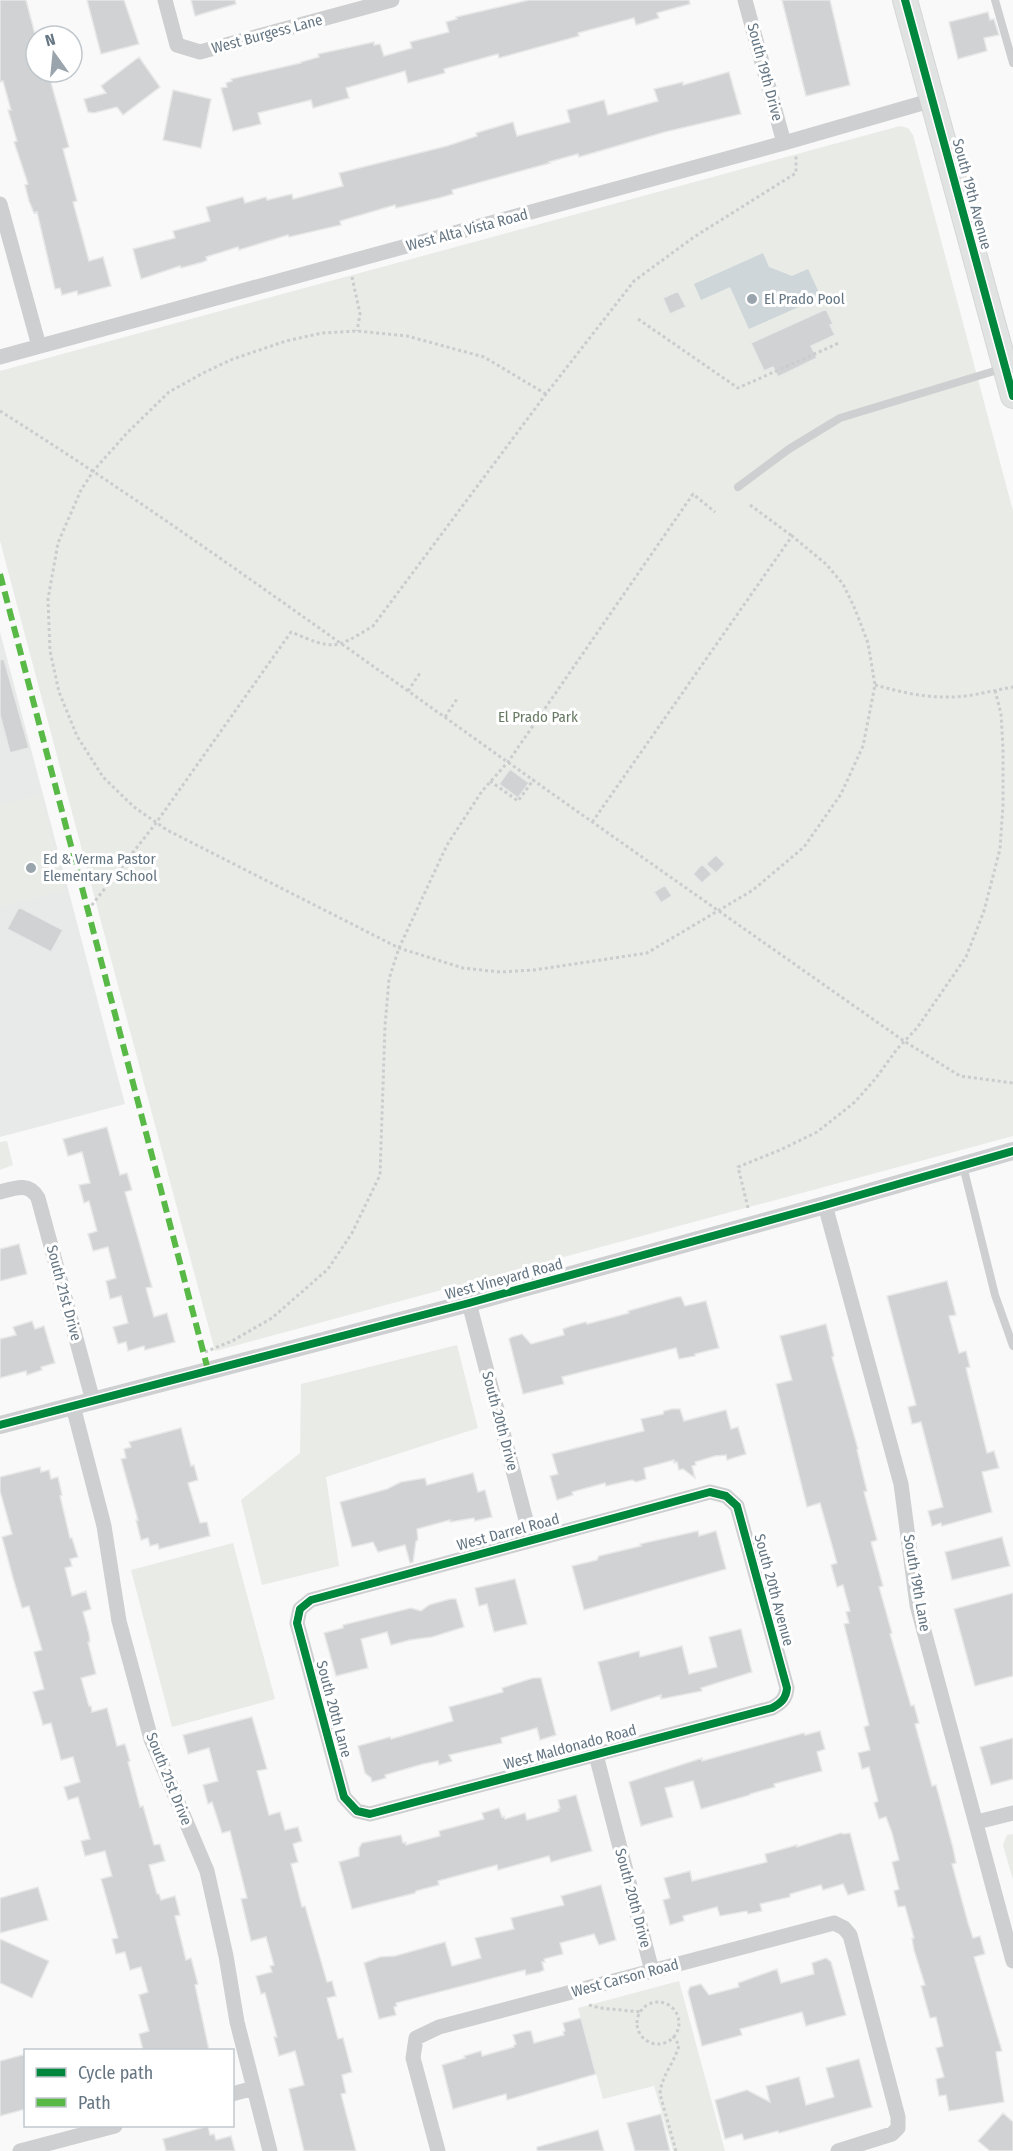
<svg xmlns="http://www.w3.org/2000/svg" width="1013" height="2151" font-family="'Fira Sans Condensed',sans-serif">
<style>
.built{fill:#e8e9e9}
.green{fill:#e8ebe6}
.water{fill:#ced6d9}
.building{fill:#d0d2d3;stroke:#e8e8e8;stroke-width:1.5}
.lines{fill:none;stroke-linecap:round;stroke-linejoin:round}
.primary-casing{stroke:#d5d6d7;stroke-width:26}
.path{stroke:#cbcccd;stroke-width:3;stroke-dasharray:3 3;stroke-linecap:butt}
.service{stroke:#cecfd0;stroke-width:8}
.minor{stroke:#cecfd0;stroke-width:15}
.tertiary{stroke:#cecfd0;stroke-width:18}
.primary{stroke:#e1e2e2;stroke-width:24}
.quiet{stroke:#58b947;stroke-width:6;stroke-dasharray:12 6;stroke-linecap:butt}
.cycleway-casing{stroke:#fff;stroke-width:11}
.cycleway{stroke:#00873e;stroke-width:8}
.poi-dot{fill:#99a4ac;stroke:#fff;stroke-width:2}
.labels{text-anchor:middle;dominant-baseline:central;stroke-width:6;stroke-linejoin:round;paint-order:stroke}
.street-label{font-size:15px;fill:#657683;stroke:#fff}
.poi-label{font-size:15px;fill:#657683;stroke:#fff;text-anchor:start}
.park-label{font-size:15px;fill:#687a64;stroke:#fff}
</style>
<rect width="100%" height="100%" fill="#f9f9f9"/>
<path class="built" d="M0 632 125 1104 0 1137Z"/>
<path class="green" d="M900 126 908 128 913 135 1013 511V1136L215 1351 0 541V371Z
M41 794 65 891 0 907V805Z
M7 1141 13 1165 0 1170V1142Z
M457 1345 478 1428 326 1477 339 1566 262 1585 241 1500 300 1453 301 1384Z
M233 1543 275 1699 172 1727 131 1570Z
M1013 1834V1880L1003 1845 1007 1835Z
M679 1981 725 2151H673L654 2086 603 2099 578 2008Z"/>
<path class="water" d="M763 253 769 267 792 276 808 269 821 297 749 329 730 287 701 300 694 284Z"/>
<path class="building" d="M0 0H26L36 38V72H48L69 147 63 149 77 201 73 202 89 261 103 257 111 286 78 295 77 291 62 295 60 288 55 289 37 212 34 213 29 201 25 185 28 184 14 142 17 141 8 110H11L3 81 0 82Z
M87 0H124L139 44 101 54Z
M191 0H235L236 4 195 16Z
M529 0H689L690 4 657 13 659 18 636 25 634 18 578 33 579 36 499 58 498 54 444 69 445 73 408 83 405 71 346 88 349 98 313 108 311 100 258 113 261 124 233 131 221 88 227 87 226 83 232 81 231 79 301 63V62L319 57 318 54 374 42V45L380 44 384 56 412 48 410 42 449 32 446 22 457 19 456 17Z
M782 0H830L850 85 806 96Z
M988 12 990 20 994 19 999 35 984 38 987 51 958 59 949 22Z
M139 57 160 87 123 115 117 107 94 113 88 112 84 99 106 93 101 86Z
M729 72 741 114 665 132 579 157 578 154 549 162 550 163 452 190 453 194 439 198 396 208 395 205 340 221 341 225 289 237 288 235 239 250 238 247 206 257 207 260 203 262 181 268 180 266 141 279 133 249 175 238 173 231 210 221 206 207 243 197 245 203 266 197 267 200 292 194 293 199 343 186 339 173 447 146 477 136 476 133 513 122 517 136 570 122 567 110 604 100 608 115 658 101 654 89 683 82V85Z
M173 90 211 99 201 148 163 140Z
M678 291 686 307 670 314 663 298Z
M826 309 833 324 830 325 835 335 811 346 817 358 778 377 773 367 764 371 751 343Z
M4 659 29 748 10 753 0 715V660Z
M510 769 529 783 518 798 499 784Z
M716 855 725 864 716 873 706 864Z
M702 864 712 874 702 883 693 874Z
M665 885 672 896 661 903 654 892Z
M19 907 63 930 51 952 7 929Z
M107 1127 120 1175 127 1173 132 1190 125 1192 152 1287 146 1288 154 1317 167 1313 175 1342 145 1350 144 1346 128 1351 126 1342 118 1344 113 1327 128 1323 121 1296 110 1299 106 1281 116 1278 108 1247 93 1251 88 1234 97 1231 89 1201 84 1203 79 1185 90 1183 82 1152 68 1156 63 1139Z
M19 1244 27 1274 0 1281V1249Z
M947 1281 956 1315 949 1316 959 1353 966 1351 970 1367 966 1368 987 1453 994 1451 999 1468 982 1472 992 1512 942 1526 941 1523 932 1526 928 1511 943 1507 921 1422 912 1424 908 1407 916 1405 887 1296Z
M677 1297H681L685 1306 706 1301 719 1348 695 1354V1356L679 1359 676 1348 562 1377 564 1384 523 1394 509 1339 512 1337 522 1334 531 1344 564 1335 563 1329 571 1326 586 1322 587 1324 629 1313 628 1311Z
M32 1321 35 1329 44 1326 55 1363 41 1367 42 1370 27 1375 26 1371 0 1378V1339L16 1335 13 1327Z
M826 1324 834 1356 832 1357 858 1449 857 1450 867 1491 864 1492 877 1540 871 1542 883 1586 879 1587 892 1633 890 1634 911 1706 914 1705 919 1723 915 1724 932 1786 936 1785 953 1848 956 1863 952 1864 968 1923 973 1938 980 1936 985 1954 974 1957 1002 2051 996 2052 1004 2102 949 2111 946 2095 939 2096 936 2079 944 2077 936 2048 943 2046 936 2017 930 2018 921 1986 925 1985 914 1950 912 1938H914L905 1906 898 1907 894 1891 899 1889 892 1862 899 1860 892 1833 886 1817 879 1819 874 1803 878 1801 869 1767 862 1769 858 1753 870 1750 864 1727 869 1725 844 1624 849 1623 846 1612 850 1611 843 1585 837 1587 831 1565 837 1563 820 1503 807 1507 776 1384 792 1380 780 1336Z
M672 1409H680L684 1421 726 1410 731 1429 738 1427 746 1454 727 1460 726 1455 715 1456 695 1462 696 1465 692 1466 695 1478 683 1469 679 1470 677 1462 674 1463V1460L644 1468 646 1479 636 1482 632 1480 606 1486 605 1483 572 1492 573 1495 557 1500 550 1476 558 1474 552 1454 644 1431 641 1419 663 1414 664 1411Z
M181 1428 191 1466 194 1465 198 1480 188 1483 200 1523 207 1522 210 1536 159 1549 158 1544 150 1546 148 1538 141 1540 136 1520H138L121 1459 126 1458 124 1449 131 1447 129 1442Z
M40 1467 41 1472 49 1470 51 1479 58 1477 62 1495 60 1496 70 1538H72L78 1557 70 1559 72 1566 65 1568 72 1596 86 1591 91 1609 83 1612 89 1634 90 1642H88L96 1674 81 1678 89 1706H91L92 1712 107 1708 117 1746 125 1744 130 1761 128 1762 140 1807 143 1806 154 1845 160 1844 165 1861 149 1865 157 1894H159L161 1900 175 1896 180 1915 175 1916 186 1960 191 1958 198 1984 195 1985 209 2050H143L139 2034 149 2031 139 1995 148 1992 141 1967 130 1970 125 1952 116 1954 112 1939 118 1938 101 1879 112 1876 105 1851 85 1856 81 1841 90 1839 78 1797 68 1800 64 1787 80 1782 73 1757 61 1760 51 1723 43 1725 33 1692 44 1689 34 1652 42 1650 29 1606 22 1608 13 1578 2 1537 12 1534 0 1491V1477Z
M473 1473 478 1492 485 1490 492 1517 475 1521 474 1518 450 1522V1520L417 1529 418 1540 416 1541 413 1562 410 1563 405 1545 378 1552 373 1542 352 1547 340 1502 387 1489 401 1482 425 1478 427 1485Z
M698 1531 699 1536 716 1531 726 1569 584 1610 572 1566 597 1560 599 1556 641 1546 640 1544Z
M1002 1537 1010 1566 952 1580 945 1552Z
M515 1579 527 1624 494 1632 487 1604 479 1606 475 1588Z
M1013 1593V1676L975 1686 954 1609Z
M450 1599H456L464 1627 432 1637 410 1640 391 1645 387 1632 361 1639 368 1668 336 1676 324 1633 343 1628V1625L411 1608 421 1611 429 1605Z
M741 1629 752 1672 701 1688 702 1691 661 1699V1695L611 1711 598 1662 639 1651 640 1657 682 1646 689 1674 717 1667 709 1637Z
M533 1678H541L556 1735 540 1740 537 1728 501 1738 502 1743 449 1755 452 1761 439 1765 438 1761 423 1764 385 1775 386 1778 372 1782 371 1778 365 1773 358 1746 390 1737 391 1739 453 1721 449 1707 503 1692 502 1688Z
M252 1717 267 1769 257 1771 269 1815 280 1812 285 1830 298 1827 302 1841 293 1844 298 1862 291 1864 302 1907 305 1906 327 1982 332 1981 336 1996 327 1998 338 2039 343 2038 352 2072 342 2075 346 2093 341 2094 356 2151H304L289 2089 304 2085 297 2058 295 2051 279 2056 274 2037H277L265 1993 261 1994 256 1976 272 1972 270 1966 274 1965 266 1937 251 1941 241 1899 247 1898 230 1831 222 1833 212 1802 208 1804 203 1785 218 1781 209 1748 188 1754 183 1735Z
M820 1731 825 1749 817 1752 822 1771 774 1784 775 1787 750 1794V1795L701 1809 693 1781 665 1788 673 1817 641 1826 629 1782 702 1758V1761L804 1733 805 1735Z
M1013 1738V1779L991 1785 980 1747Z
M576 1795 592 1851 551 1862 549 1856 498 1870 497 1865 438 1881 439 1885 416 1891 415 1893 352 1909 339 1862 359 1856V1848L362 1843 401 1835 403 1843 406 1842V1845L440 1836 439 1831 484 1819 482 1813 499 1808 502 1817 504 1816 505 1819 525 1813 527 1820 559 1811 558 1809 560 1808 558 1800Z
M841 1833 843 1834 850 1833 865 1890 848 1895 843 1884 823 1890 821 1885 790 1894V1897L760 1904 762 1911 748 1914 747 1911 720 1916 717 1907 683 1916 684 1921 670 1925 663 1900 670 1898 664 1878 690 1871 692 1881 767 1862 765 1854 797 1845V1847Z
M601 1885 616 1940 599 1945 594 1934 560 1943 563 1954 544 1959 545 1962H542L544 1970 540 1972 526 1975 525 1970 396 2003 397 2006 394 2007 396 2015 379 2019 364 1963 380 1957 395 1956 445 1942 452 1966 481 1958 475 1938 514 1929 511 1918 564 1905 561 1896Z
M38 1887 48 1920 0 1933V1898Z
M0 1939 49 1961 32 1998 0 1983Z
M826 1958 831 1962 846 2015 806 2026 802 2012 740 2029 742 2035 702 2046 688 1992 690 1987 701 1984 709 1995 739 1987 738 1983 777 1969 781 1983 814 1974 812 1963Z
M581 2018 596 2074 507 2100 506 2094 453 2109 442 2065 465 2058 464 2056 481 2051 482 2056 514 2047V2045L516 2044 513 2035 527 2031H531L534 2043 564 2035 563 2032 565 2031 563 2023Z
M26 2054V2109L0 2116V2061Z
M859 2059 872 2107 779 2133 778 2131 744 2140 742 2134 725 2139 715 2100 747 2090 770 2102 766 2086 799 2077 806 2105 834 2097 826 2068Z
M1003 2113 1013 2122V2151H990L978 2141Z
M661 2114 670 2151H635L627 2123Z
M208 2126 210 2135 214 2134 216 2140 231 2136 235 2151H166L163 2139Z
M598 2130 604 2151H537V2147Z"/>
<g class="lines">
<defs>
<path id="primary" d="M905 0 1013 396"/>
</defs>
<use href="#primary" class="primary-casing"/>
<path class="path" d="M352 277 360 314 357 331
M638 319 738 388 839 343
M546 394 484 357 407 336 357 331 322 333 286 341 233 359 205 372 169 392 128 432 94 470 81 490 58 543 48 599 50 651 59 692 77 736 103 777 134 807 167 830 399 948 463 968 500 972 534 970 647 953 753 890 804 847 841 794 863 746 875 685 868 643 855 609 843 584 826 564 792 536 593 821
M0 411C141 500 275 597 411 693 574 810 739 925 904 1041L960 1076 1013 1083
M750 505 792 536
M875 685C897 691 921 697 944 697 967 698 990 691 1013 687
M408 691 420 673
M445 717 457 699
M490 781 518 801 534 779
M88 910 156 823 291 632C334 650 334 650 373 626L546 394 634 281 694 237 796 173V154
M748 1208 738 1167 780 1150 817 1132 855 1102 876 1078 897 1049 917 1028 966 957 984 911 1000 849 1003 805V748L1001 714 995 690
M205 1352 232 1341 272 1318 328 1269 352 1233 380 1175 385 1026 389 979 399 948 447 845 482 791 508 762 693 494 715 512
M637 2023a21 21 0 1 1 42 0a21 21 0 1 1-42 0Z
M589 2005 600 2008 641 2012
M673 2036 679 2045C675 2062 661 2076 660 2094L676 2151"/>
<path class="service" d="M995 0 1013 63
M738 487 789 449 840 418 1001 369
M963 1166 995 1295 1013 1346"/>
<path class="minor" d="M165 0 177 45 200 52 392 0
M745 0 784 143
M0 204 39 346
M0 357 784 143 933 100
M0 1192C15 1188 29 1182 38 1198L93 1401
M825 1205 901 1484 917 1605 1013 1961
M469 1303 531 1539
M73 1406 104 1526 119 1621 151 1739 207 1871 226 1956 237 2022 270 2151
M710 1492 726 1496 737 1506 787 1688C786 1699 781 1703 772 1708L370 1814 357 1811 344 1797 297 1623 300 1609 311 1600Z
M596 1755 652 1971
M977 1822 1013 1813
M232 2094 254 2088
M20 2151 115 2126
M438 2151 413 2058 416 2038 439 2027 834 1923 844 1928 850 1935 898 2117V2128L892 2134 838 2151"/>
<path class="tertiary" d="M0 1425 469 1303 825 1205 1013 1151"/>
<use href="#primary" class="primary"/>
<path class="quiet" d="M0 574 208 1370"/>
<defs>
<path id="cycleway" d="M905 0 1013 396
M0 1425 469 1303 825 1205 1013 1151
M710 1492 726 1496 737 1506 787 1688C786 1699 781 1703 772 1708L370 1814 357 1811 344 1797 297 1623 300 1609 311 1600Z"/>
</defs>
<use href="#cycleway" class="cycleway-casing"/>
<use href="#cycleway" class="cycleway"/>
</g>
<g class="poi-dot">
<circle cx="752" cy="299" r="6"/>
<circle cx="31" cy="868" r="6"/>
</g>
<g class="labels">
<g class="street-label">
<text transform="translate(267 34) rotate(-15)">West Burgess Lane</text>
<text transform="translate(765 72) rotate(75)">South 19th Drive</text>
<text transform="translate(972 194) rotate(75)">South 19th Avenue</text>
<text transform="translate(467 230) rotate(-15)">West Alta Vista Road</text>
<text transform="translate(504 1279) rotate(-15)">West Vineyard Road</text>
<text transform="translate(64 1293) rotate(75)">South 21st Drive</text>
<text transform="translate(500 1421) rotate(75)">South 20th Drive</text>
<text transform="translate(508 1532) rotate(-15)">West Darrel Road</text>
<text transform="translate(917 1583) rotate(80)">South 19th Lane</text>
<text transform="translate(774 1590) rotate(75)">South 20th Avenue</text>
<text transform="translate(334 1709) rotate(75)">South 20th Lane</text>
<text transform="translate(570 1747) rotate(-15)">West Maldonado Road</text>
<text transform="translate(169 1779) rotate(68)">South 21st Drive</text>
<text transform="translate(633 1898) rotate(75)">South 20th Drive</text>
<text transform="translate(625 1978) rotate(-15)">West Carson Road</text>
</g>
<g class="poi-label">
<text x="764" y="299">El Prado Pool</text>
<text x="43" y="859">Ed &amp; Verma Pastor<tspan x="43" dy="17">Elementary School</tspan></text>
</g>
<g class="park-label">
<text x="538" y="717">El Prado Park</text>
</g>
</g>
<rect x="24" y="2049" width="210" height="78" fill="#ffffff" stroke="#c1c8cd" stroke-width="1.5"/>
<rect x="36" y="2068" width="30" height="9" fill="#00873e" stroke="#c1c8cd" stroke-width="1.5"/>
<text x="78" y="2079" font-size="18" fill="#657683">Cycle path</text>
<rect x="36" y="2098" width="30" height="9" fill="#58b947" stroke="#c1c8cd" stroke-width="1.5"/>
<text x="78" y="2109" font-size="18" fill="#657683">Path</text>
<g transform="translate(54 54) rotate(345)"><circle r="28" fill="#ffffff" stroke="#c1c8cd" stroke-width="1.5"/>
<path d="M0-4.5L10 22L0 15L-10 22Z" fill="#99a4ac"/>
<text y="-9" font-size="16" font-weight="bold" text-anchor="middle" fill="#657683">N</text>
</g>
</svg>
